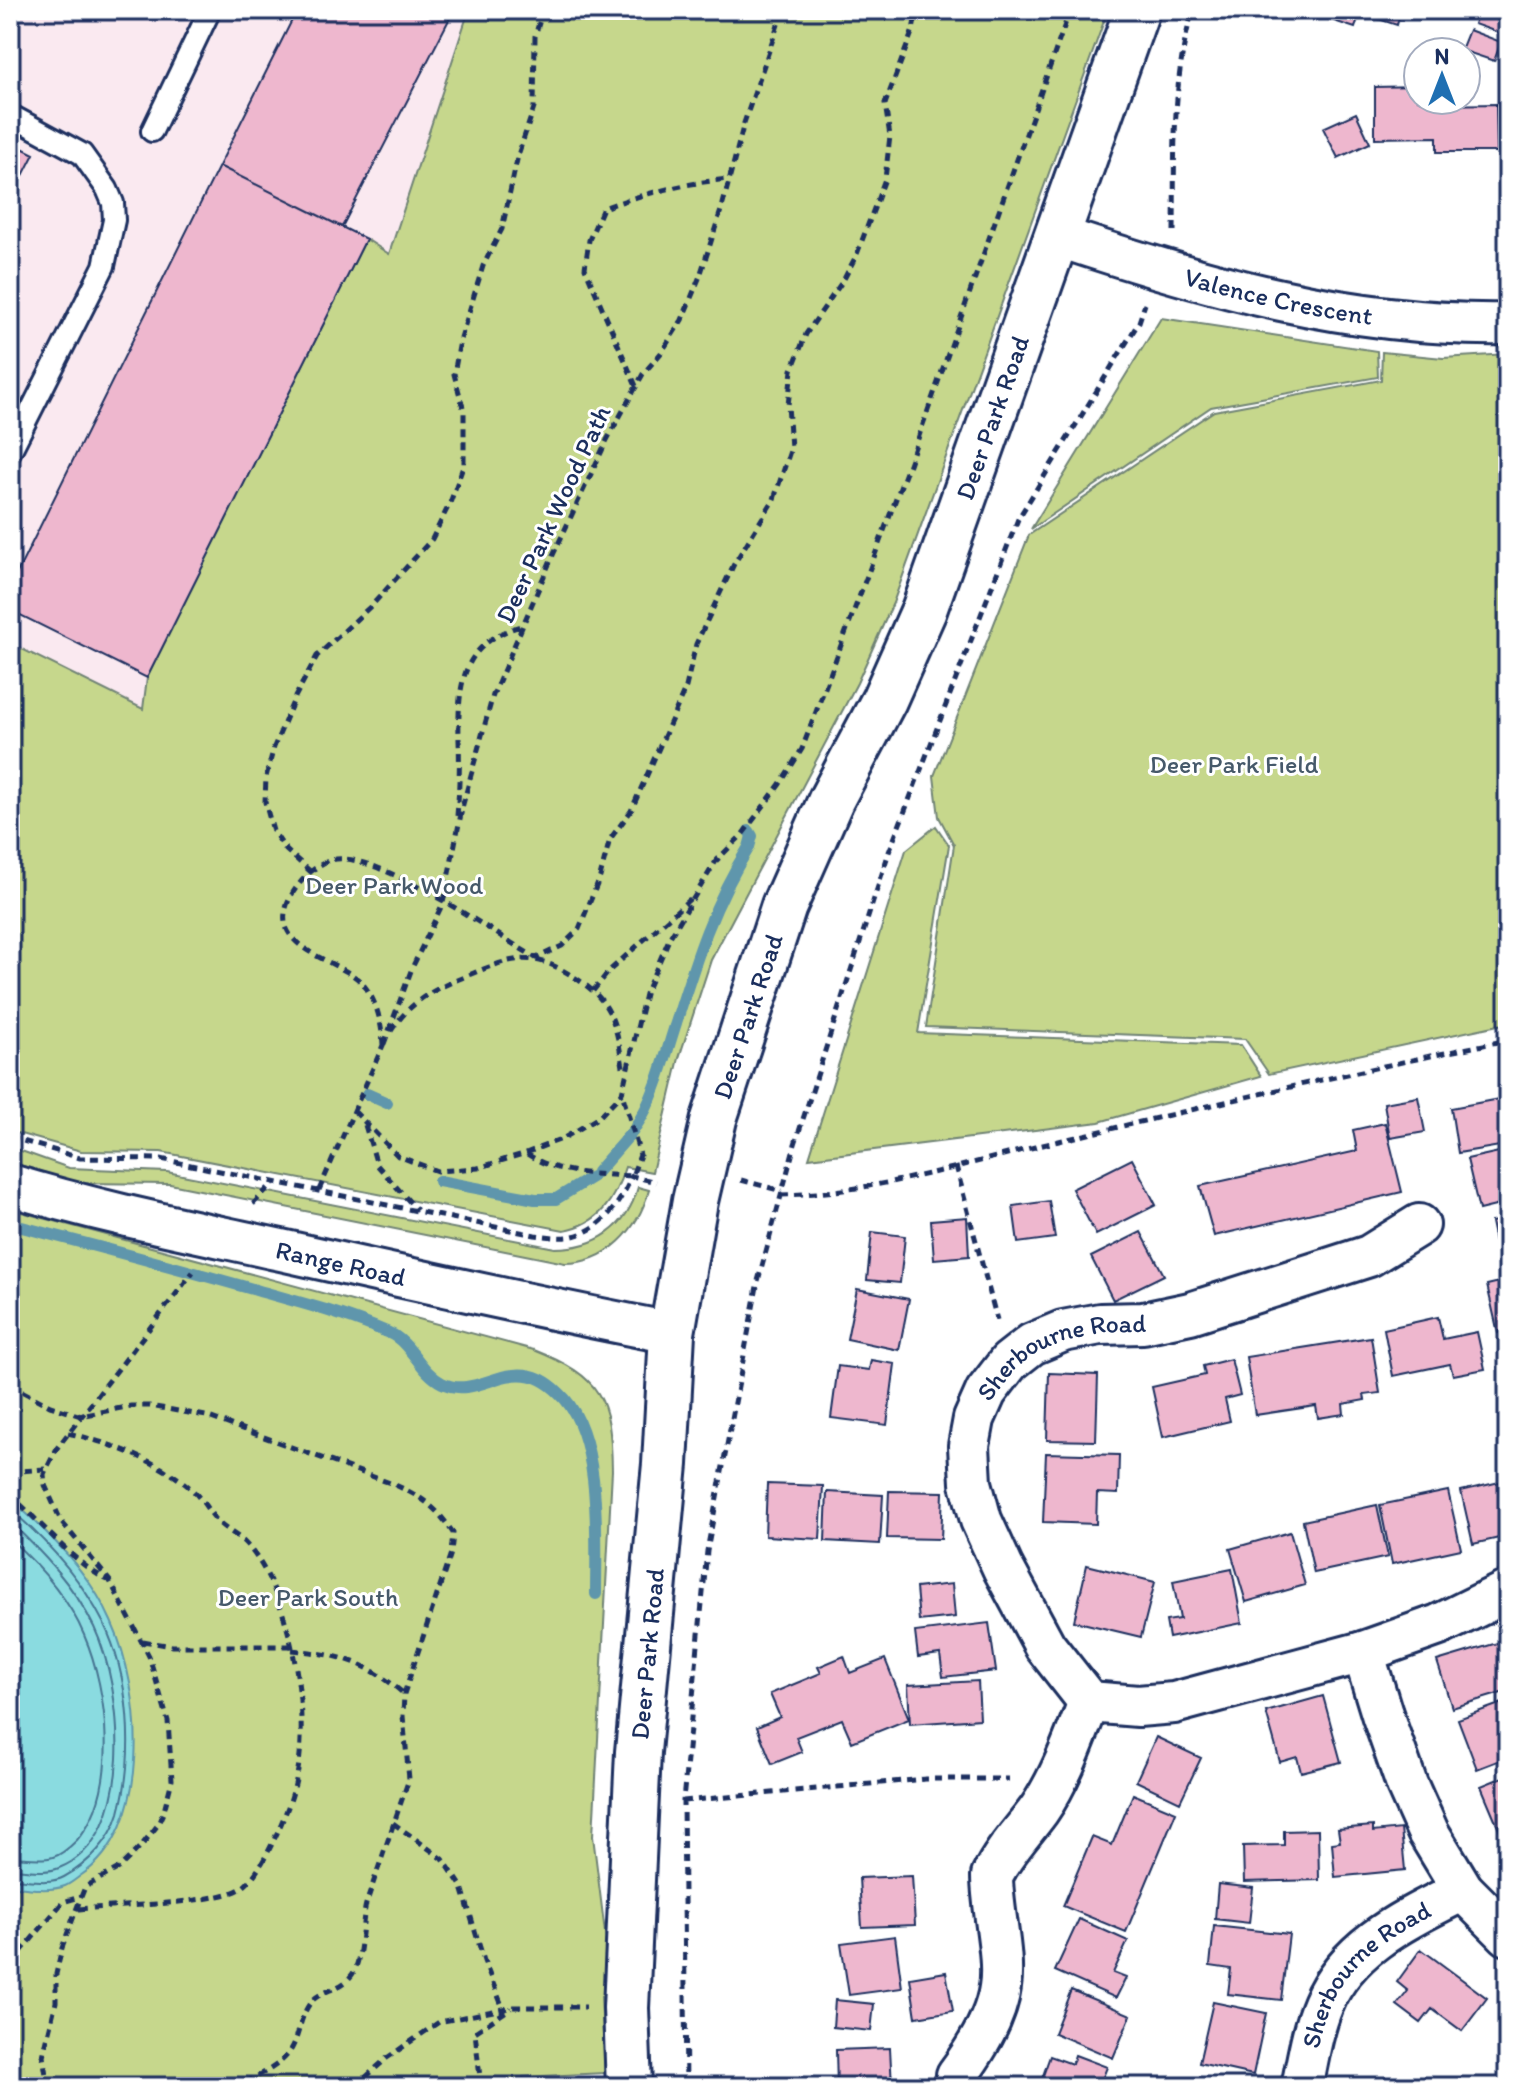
<svg xmlns="http://www.w3.org/2000/svg" width="1518" height="2097" font-family="Itim,sans-serif">
<style>
.built{fill:#fae9f0}
.green{fill:#c6d78c;stroke:#708375;stroke-width:2}
.water{fill:#8adbe0;stroke:#5e96ac;stroke-width:2}
.lines{fill:none;stroke-linecap:round;stroke-linejoin:round}
.shore{stroke:#477492;stroke-width:2}
.stream{stroke:#5e96ac;stroke-width:12}
.building{fill:#eeb7ce;stroke:#1b2f5e;stroke-width:2}
.service-casing{stroke:#1b2f5e;stroke-width:26}
.minor-casing{stroke:#1b2f5e;stroke-width:46}
.tertiary-casing{stroke:#1b2f5e;stroke-width:50}
.path{stroke:#1b2f5e;stroke-width:5;stroke-dasharray:8 6;stroke-linecap:butt}
.service{stroke:#fff;stroke-width:20}
.minor{stroke:#fff;stroke-width:40}
.tertiary{stroke:#fff;stroke-width:44}
.labels{text-anchor:middle;dominant-baseline:central;stroke-width:6;stroke-linejoin:round;paint-order:stroke}
.street-label{font-size:26px;fill:#1b2f5e;stroke:#fff}
.park-label{font-size:26px;fill:#46596a;stroke:#fff}
</style>
<rect width="100%" height="100%" fill="#fff"/>
<filter id="ink" filterUnits="userSpaceOnUse"><feTurbulence type="fractalNoise" baseFrequency=".0125" numOctaves="2"/><feDisplacementMap in="SourceGraphic" scale="16" xChannelSelector="R" yChannelSelector="G"/><feConvolveMatrix kernelMatrix="1 2 1 2 8 2 1 2 1" color-interpolation-filters="sRGB"/></filter>
<g filter="url(#ink)">
<path class="built" d="M10 10H469L388 254 123 746 10 847Z"/>
<path class="green" d="M469 10H1108L893 603 857 683 711 960 679 1058 652 1172 625 1167C615 1199 600 1224 564 1230L161 1152 81 1151 10 1131V643L143 709 147 678 366 239 389 254Z
M1161 318 1377 351 1378 377 1211 407 1031 529Z
M1382 352 1443 358 1508 354V1023L1269 1074 1245 1039 926 1027 954 845 939 817 934 776 1029 535 1214 411 1381 380Z
M936 826 949 845 918 1033 1241 1045 1261 1076 1099 1122 809 1158 906 850Z
M10 1147 69 1168 167 1172 555 1248C596 1248 627 1228 638 1187L649 1190C638 1230 608 1263 565 1263L170 1184 78 1183 10 1162Z
M10 1209 534 1350C602 1377 611 1399 612 1470L593 1836 608 1957 606 1995 601 1996 605 2073 523 2077V2087H10Z"/>
<path class="water" d="M10 1499C49 1532 90 1573 111 1621 143 1691 154 1828 80 1876 76 1879 70 1884 65 1886 49 1892 26 1888 10 1886Z"/>
<g class="lines">
<path class="shore" d="M10 1509C46 1540 81 1579 103 1622 130 1677 135 1754 119 1813 111 1840 88 1864 64 1877 49 1885 26 1879 10 1879
M10 1522C42 1552 75 1587 94 1627 123 1688 138 1837 59 1868 45 1874 25 1869 10 1869
M10 1539C39 1565 69 1599 84 1635 108 1690 120 1791 77 1840 71 1846 61 1855 53 1857 40 1861 23 1857 10 1857"/>
<path class="stream" d="M367 1094 387 1103
M636 1126C656 1096 665 1056 676 1023 696 959 713 904 749 847L752 836 749 831
M597 1172 633 1131
M439 1181 535 1199H556L592 1177
M10 1224C92 1245 175 1267 256 1290 301 1303 346 1314 389 1333 411 1342 420 1372 442 1383 483 1403 516 1343 565 1399 602 1442 596 1540 596 1594
M528 2087 531 2084"/>
</g>
<path class="building" d="M297 10H454L342 227 219 166Z
M1301 10H1401L1397 25 1360 13 1355 28Z
M1479 10H1508V36L1474 24Z
M1469 30 1501 42 1494 61 1461 50Z
M1418 86V100H1439V105L1496 104 1497 152H1437V137L1375 138V87Z
M1356 113 1370 143 1338 158 1323 128Z
M10 142 34 154 10 201Z
M219 166 366 239 147 678 10 610V587Z
M1418 1097 1425 1132 1390 1138 1384 1103Z
M1499 1099 1506 1145 1458 1153 1451 1108Z
M1385 1123 1402 1192 1214 1236 1200 1186 1357 1151 1353 1130Z
M1508 1150V1203L1479 1210 1467 1159Z
M1132 1159 1156 1205 1096 1235 1072 1189Z
M1049 1201 1055 1238 1018 1243 1013 1206Z
M967 1217 969 1256 934 1259 931 1220Z
M1508 1219V1269L1501 1271 1491 1222Z
M872 1232 905 1236 900 1283 867 1280Z
M1141 1232 1164 1275 1113 1300 1091 1257Z
M1508 1280V1331L1498 1333 1487 1285Z
M857 1289 909 1299 899 1350 847 1339Z
M1438 1317 1443 1339 1477 1332 1485 1369 1453 1375 1450 1364 1393 1376 1384 1329Z
M1371 1337 1380 1393 1364 1395 1365 1400 1343 1404 1344 1414 1318 1418 1316 1406 1255 1415 1246 1357Z
M1231 1359 1240 1395 1225 1399 1230 1421 1163 1437 1152 1387 1205 1375 1203 1366Z
M871 1360 895 1364 887 1425 831 1418 838 1366 869 1370Z
M1049 1373 1098 1375 1096 1441 1047 1440Z
M1046 1453 1119 1455 1118 1494 1097 1493 1096 1524 1043 1522Z
M1508 1480V1536L1473 1544 1461 1491Z
M767 1484 823 1486 820 1539 765 1536Z
M889 1491 943 1492 941 1539 887 1538Z
M1448 1491 1461 1549 1392 1564 1380 1505Z
M827 1492 883 1495 880 1544 825 1541Z
M1377 1505 1388 1557 1314 1573 1303 1521Z
M1290 1532 1305 1585 1246 1602 1230 1549Z
M1087 1565 1155 1582 1141 1637 1074 1621Z
M1232 1569 1242 1623 1169 1638 1166 1621 1180 1619 1173 1581Z
M952 1584 955 1617 919 1621 916 1588Z
M989 1623 996 1671 943 1677 940 1654 918 1657 915 1632Z
M1507 1640 1508 1691 1452 1708 1437 1661Z
M844 1656 850 1673 885 1659 909 1719 852 1742 842 1719 796 1737 802 1752 772 1764 757 1727 780 1717 770 1694 821 1673 818 1667Z
M978 1681 980 1719 910 1724 908 1685Z
M1323 1696 1341 1762 1301 1772 1297 1757 1280 1762 1266 1712Z
M1508 1701V1757L1477 1769 1458 1719Z
M1156 1737 1201 1758 1180 1802 1136 1781Z
M1508 1775V1850L1481 1786Z
M1133 1794 1176 1812 1126 1932 1063 1906 1092 1837 1112 1845Z
M1373 1826V1832L1401 1829 1405 1870 1335 1877 1332 1843 1340 1842 1338 1829Z
M1318 1830 1319 1880 1244 1882 1243 1846 1284 1845V1831Z
M912 1876 915 1925 862 1927 859 1878Z
M1218 1884 1253 1888 1249 1923 1215 1919Z
M1079 1919 1128 1941 1113 1973 1126 1978 1116 1998 1055 1971Z
M1214 1926 1289 1934 1281 2000 1228 1994 1231 1969 1210 1966Z
M895 1936 902 1988 849 1995 841 1943Z
M1421 1949 1487 1998 1462 2031 1432 2009 1421 2023 1397 2005 1408 1991 1397 1982Z
M946 1972 953 2011 916 2017 910 1978Z
M1071 1990 1131 2015 1113 2058 1054 2033Z
M835 2000 874 2004 871 2031 833 2027Z
M1213 2002 1266 2013 1253 2075 1199 2063Z
M890 2048 892 2087H837L836 2050Z
M1075 2055 1107 2067 1099 2087H1039L1050 2056 1072 2064Z"/>
<g class="lines">
<defs>
<path id="service" d="M10 115 82 154 107 189 113 203 114 220 104 266 10 452
M152 131 210 10"/>
<g id="minor">
<path id="s1" d="M1057 236C1204 285 1351 327 1508 324"/>
<path id="s2" d="M10 1185C99 1212 190 1230 281 1250 411 1279 541 1308 672 1333"/>
<path d="M1363 1652 1382 1714 1407 1785 1428 1832 1463 1890 1508 1935"/>
<path id="s3" d="M1089 1702 1045 1646 1003 1568 981 1520 971 1483 969 1446 974 1419 986 1392 1009 1362 1032 1344 1063 1331 1100 1324 1143 1323 1190 1313 1369 1256 1419 1225"/>
<path d="M957 2075C975 2051 996 2018 1000 1987 1005 1956 992 1910 992 1876 1004 1851 1023 1832 1039 1810 1061 1778 1075 1738 1089 1702L1138 1706 1174 1703 1363 1652 1439 1625 1508 1591"/>
<path id="s4" d="M1302 2087C1308 2059 1312 2030 1323 2004 1348 1944 1409 1918 1463 1890"/>
</g>
<g id="tertiary">
<path id="s5" d="M629 2087 626 2008 638 1752 665 1464 672 1333 695 1201 714 1119 784 906 831 800 884 700 924 610 1137 10"/>
</g>
</defs>
<use href="#service" class="service-casing"/>
<use href="#minor" class="minor-casing"/>
<use href="#tertiary" class="tertiary-casing"/>
<path class="path" d="M1174 231C1175 158 1171 81 1193 10
M636 386 585 268 589 240 603 208C646 193 685 183 729 179
M457 816C459 791 460 766 459 741 458 684 460 643 524 625
M311 872 286 850 273 831 265 802 266 777 274 747 295 697 317 656 373 604 432 539 450 503 464 464V411L454 374 460 341 483 266 502 229 518 155 534 108 535 36 543 10
M593 991 610 970 691 898
M391 1031C411 1001 432 990 464 977 510 958 531 949 574 977 588 986 601 996 609 1012 618 1030 620 1052 624 1072
M384 1044 412 968 443 903 463 804 493 695 553 555 607 440 643 374 661 353 682 320 700 276 723 204 744 123 783 10
M383 1045C382 1024 377 1000 362 983 340 959 262 949 291 896 300 880 315 865 331 860 371 847 497 935 536 958L562 946 579 929 600 877 610 839 631 811 686 687 696 644 734 564 774 499 791 448 788 405 792 370 806 334 844 279 857 254 885 179 890 136 885 104 913 30 917 10
M354 1111 398 1156 437 1171 478 1168 526 1153 564 1138 599 1117 622 1093 645 994 670 937 716 861 742 835 780 784 802 749 909 464 1070 10
M365 1125 377 1165 417 1210
M10 1137 80 1158 161 1159 535 1235C545 1236 558 1238 568 1237 601 1232 620 1204 632 1176L656 1182
M527 1154C559 1175 595 1174 632 1176L640 1155 622 1093
M956 1166 997 1320
M741 1180 782 1191
M319 1190 384 1043
M781 1195C875 1193 968 1163 1059 1141 1208 1106 1358 1070 1508 1040
M253 1204 274 1182
M10 1385 50 1406 81 1416 131 1406H150L206 1416 393 1484C422 1497 436 1506 453 1533L451 1553 404 1694 403 1716 409 1779 366 1904C361 1923 363 1962 351 1976 341 1990 321 1990 311 2002 300 2016 300 2033 292 2048 282 2067 255 2076 238 2087
M68 1433C107 1442 159 1461 189 1487 201 1497 209 1513 220 1524 228 1531 237 1535 244 1542 279 1577 296 1652 300 1700 303 1740 301 1775 286 1812 278 1832 258 1879 240 1889 214 1904 112 1906 78 1909
M10 1472 45 1469
M10 1495C40 1520 73 1564 108 1580
M143 1641 172 1646H291
M292 1650C341 1655 366 1661 404 1694
M683 1801 926 1779H1009
M393 1823 443 1859 462 1887 484 1961 503 2008
M10 1962 19 1954 63 1902 80 1897
M48 2087 43 2056 56 2002V1974L62 1948 81 1897 85 1887 119 1868 142 1845 157 1826 164 1811 172 1780 168 1721 149 1656 110 1581 61 1521 45 1485 44 1474 57 1448 193 1272
M355 2087 387 2058 439 2022 513 2007H586
M481 2087 475 2032 511 2008
M686 2087 683 1801 707 1551 758 1281 795 1144 889 852 1018 519 1139 322 1145 304"/>
<use href="#service" class="service"/>
<use href="#minor" class="minor"/>
<use href="#tertiary" class="tertiary"/>
</g>
</g>
<g class="labels">
<g class="street-label">
<text stroke="none"><textPath href="#s1" startOffset="230">Valence Crescent</textPath></text>
<text stroke="none"><textPath href="#s5" startOffset="1730">Deer Park Road</textPath></text>
<text transform="translate(553 514) rotate(-65)">Deer Park Wood Path</text>
<text stroke="none"><textPath href="#s5" startOffset="1082">Deer Park Road</textPath></text>
<text stroke="none"><textPath href="#s2" startOffset="340">Range Road</textPath></text>
<text stroke="none"><textPath href="#s3" startOffset="434">Sherbourne Road</textPath></text>
<text stroke="none"><textPath href="#s5" startOffset="434">Deer Park Road</textPath></text>
<text stroke="none"><textPath href="#s4" startOffset="136">Sherbourne Road</textPath></text>
</g>
<g class="park-label">
<text x="1234" y="764">Deer Park Field</text>
<text x="394" y="885">Deer Park Wood</text>
<text x="308" y="1597">Deer Park South</text>
</g>
</g>
<rect width="1518" height="2097" fill="none" stroke="#fff" stroke-width="40"/>
<rect x="20" y="20" width="1478" height="2057" fill="none" stroke="#1b2f5e" stroke-width="3" filter="url(#ink)"/>
<g transform="translate(1442 76)"><circle r="38" fill="#ffffff" stroke="#a4acbf" stroke-width="2"/>
<path d="M0-6L14 30L0 20L-14 30Z" fill="#1f6fb2"/>
<text y="-12" font-size="22" font-weight="bold" text-anchor="middle" fill="#1b2f5e">N</text>
</g>
</svg>
